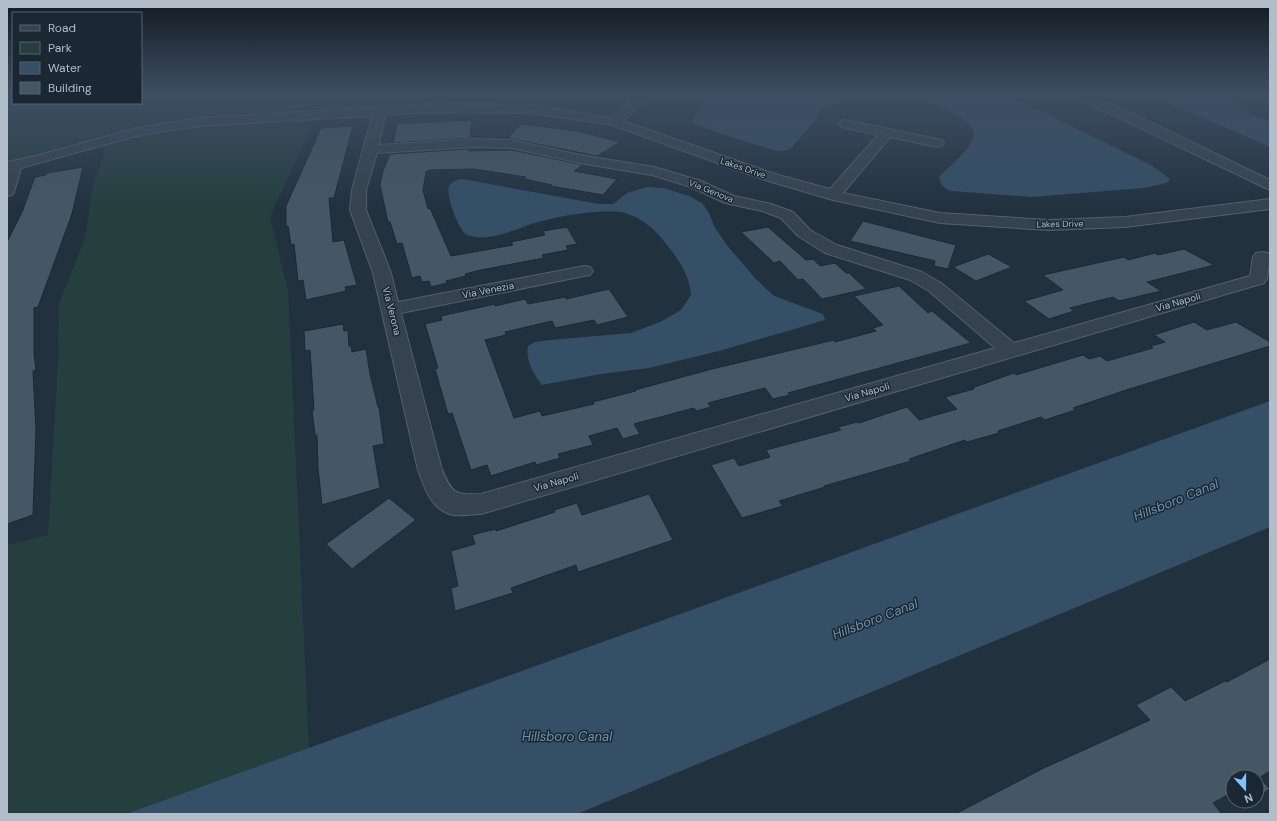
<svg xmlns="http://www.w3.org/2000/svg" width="1277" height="821" font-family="'DM Sans',sans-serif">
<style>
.green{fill:#243f3e}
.water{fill:#344f66}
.building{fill:#455764;stroke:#1d2934}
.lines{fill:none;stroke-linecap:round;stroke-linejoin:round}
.minor-casing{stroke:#54606b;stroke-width:2}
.minor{fill:#36424e;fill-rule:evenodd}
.labels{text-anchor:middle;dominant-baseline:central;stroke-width:3;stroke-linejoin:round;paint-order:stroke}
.far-street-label{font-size:9px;fill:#b1bdc9;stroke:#1b2732}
.street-label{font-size:10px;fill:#b1bdc9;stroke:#1b2732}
.near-water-label{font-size:13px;font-style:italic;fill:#7093ae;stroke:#1b2732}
</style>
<rect width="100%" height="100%" fill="#22313e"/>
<path class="green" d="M7 94H13V103H141V94H552L541 105C464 101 388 104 312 111V125L270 217 288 290 309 749 126 814H7V545L48 535 58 359 59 304 85 238 92 189 105 150C80 137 60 150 35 156 26 158 16 159 7 160Z"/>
<path class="water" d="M708 94H1006L1151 165 1170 179 1167 183 1143 188 1031 197 952 191C944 188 941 186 939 177 947 169 975 145 974 135 974 127 966 121 960 117 922 91 863 93 821 108L816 120 789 150 776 151 714 131 692 122C694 111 707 104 708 94Z
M1149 94H1244L1235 105 1249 114 1270 121V147Z
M462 179 599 204H613L627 193 647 187 664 188 689 196 702 203 709 213 714 226 726 244 755 278 774 296 823 314 825 320 719 351 649 368 601 374 542 385C534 375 525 359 528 346L535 342 550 340 631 333 660 322 681 310 691 295C689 274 679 260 666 244 656 230 642 218 625 213 601 208 550 217 526 226 509 232 486 242 467 235 459 232 445 194 449 186 452 181 458 180 462 179Z
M1270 401V527L577 814H126Z"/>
<path class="building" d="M472 120 470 138 393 143 397 124Z
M521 124 577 131 620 142 597 156 508 138Z
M353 126 334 198H329L333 242 344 240 357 285 345 287 346 291 306 300 303 280 298 281 294 244 291 245 288 226 286 227V206L321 128Z
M469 149V151L512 150 583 165 574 171 617 179 603 195 551 186 552 185 524 179 526 177 474 169 429 170 426 172 423 190 428 209 430 208 451 256 513 245 511 242 545 235 543 231 567 227 577 244 566 246 568 250 542 255 544 258 481 270 465 274 466 276 446 281 447 283 431 287 429 281 422 282 420 276 412 278 402 243 397 244 390 222H388L380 185 383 171 390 154Z
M83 167 72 214 38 307 34 308V354L36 370 33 371 36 430 33 515 7 524V242L22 212 35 177 46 175 47 173Z
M863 221 956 245 948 269 934 266 935 261 850 241Z
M768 227 806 260 813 259 820 266 835 263 846 273H849L866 289 822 299 803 279 798 280 780 261 774 263 741 232Z
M1184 249 1214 265 1147 282 1161 291 1119 301 1113 297 1070 308 1074 311 1049 319 1024 301 1063 290 1043 275 1124 257 1128 260 1155 253 1158 255Z
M988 254 1012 267 976 281 953 267Z
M899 286 928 313 932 311 971 343 788 393 790 395 773 399 765 388 708 403 711 407 696 411 694 408 634 424 640 434 623 439 617 428 589 436 593 445 558 454 560 458 536 465 535 462 491 476 487 465 471 470 452 413 448 414 435 369 438 368 425 324 442 320 441 316 495 304V306L525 299 528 304 565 297 566 299 609 289 628 317 597 325 594 320 555 328 552 321 505 332 506 335 485 340 514 418 540 411 542 416 594 404 593 402 636 391 635 390 712 369 834 340 835 342 876 331 873 328 883 325 854 296Z
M1194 322 1207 330 1236 322 1270 342V346L1126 390 1073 408 1075 410 1045 420 1041 417 998 431 999 433 967 442 965 440 909 459 911 461 824 486 825 487 779 501 783 506 742 518 711 465 734 458 739 466 770 457 766 450 841 430 838 427 857 422 859 423 907 407 919 420 957 409 945 397 974 389 972 388 1014 373 1016 375 1083 355 1089 359 1100 356 1107 361 1153 348 1151 346 1165 342 1154 335Z
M343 324 344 331 348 330 349 346H351L352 352 366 349 370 374 378 407H379L384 444 373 446 380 488 322 505 318 468 317 435H315L312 410H314L310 350 305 351 304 331Z
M649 494 673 540 578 572 576 565 511 588 513 593 455 611 451 588 458 586 451 551 475 544 472 535 496 529V531L555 512 554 510 577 503 582 515Z
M389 498 416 520 352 569 326 544Z
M1270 659V771L1259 778 1270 789 1257 797V777H1233V792L1213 803 1222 814H955L1044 768 1150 720 1136 705 1171 687 1185 701 1225 681 1227 682Z"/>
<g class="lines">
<defs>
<path id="minor" d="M605 94H648L644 101 623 121 775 174 830 189 878 135 841 127 839 124 841 121 845 120 942 140 944 143 942 146 937 147 890 137 843 193 940 213 1049 220 1125 217 1270 199V209L1125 227 1049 230 940 223 833 200 765 180 612 125 531 113 437 112 385 115 379 145 474 139 512 140 580 155 654 167 701 181 734 196 771 204 793 212 810 230 837 245 922 272 941 283 1014 343 1250 276 1253 257 1256 253 1262 252 1268 253 1270 256 1267 279 1264 283 481 514C472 514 461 516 453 515 431 510 425 488 418 470L373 273 350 210 352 190 372 116 200 126 164 131 132 137 21 168 14 192 12 195 7 196V162L36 156 137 128 200 118 437 104 531 105 611 118 631 100 611 98ZM474 147 512 148 580 163 652 175 691 187 725 203 762 211 781 218 798 236 825 253 910 280 929 291 995 348 481 494C455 495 452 494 442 470L401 313 584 276 590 275 593 271 590 267 584 266 398 302 391 273 366 210V190L377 153Z
M1071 94H1086L1133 114 1270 180V190L1073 96Z"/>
</defs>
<use href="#minor" class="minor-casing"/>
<use href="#minor" class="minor"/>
</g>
<linearGradient id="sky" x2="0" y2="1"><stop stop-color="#131b22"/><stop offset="0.45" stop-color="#3e4e63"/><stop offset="1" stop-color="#3e4e63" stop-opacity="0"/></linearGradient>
<rect width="1277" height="209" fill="url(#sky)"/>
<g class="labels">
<g class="far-street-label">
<text transform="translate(743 168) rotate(19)">Lakes Drive</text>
<text transform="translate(711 191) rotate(22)">Via Genova</text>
<text transform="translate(1060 224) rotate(-1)">Lakes Drive</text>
</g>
<g class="street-label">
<text transform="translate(488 290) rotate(-11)">Via Venezia</text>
<text transform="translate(1178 302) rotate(-16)">Via Napoli</text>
<text transform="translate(392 311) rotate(76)">Via Verona</text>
<text transform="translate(867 392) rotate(-16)">Via Napoli</text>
<text transform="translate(556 482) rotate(-16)">Via Napoli</text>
</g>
<g class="near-water-label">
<text transform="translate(1176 500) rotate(-22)">Hillsboro Canal</text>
<text transform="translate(875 619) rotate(-21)">Hillsboro Canal</text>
<text x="567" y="736">Hillsboro Canal</text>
</g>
</g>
<rect width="1277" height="821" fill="none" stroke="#b1bdc9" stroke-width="16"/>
<rect x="12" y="12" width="130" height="92" fill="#1b2732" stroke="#57636e"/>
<rect x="20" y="25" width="20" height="6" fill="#36424e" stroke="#57636e"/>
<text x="48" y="32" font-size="12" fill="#b1bdc9">Road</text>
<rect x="20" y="42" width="20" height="12" fill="#243f3e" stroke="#57636e"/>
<text x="48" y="52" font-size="12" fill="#b1bdc9">Park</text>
<rect x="20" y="62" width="20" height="12" fill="#344f66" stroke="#57636e"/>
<text x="48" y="72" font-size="12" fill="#b1bdc9">Water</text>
<rect x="20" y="82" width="20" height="12" fill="#455764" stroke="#57636e"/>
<text x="48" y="92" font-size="12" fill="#b1bdc9">Building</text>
<g transform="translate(1245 789) rotate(159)"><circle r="19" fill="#1b2732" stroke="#57636e"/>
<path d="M0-3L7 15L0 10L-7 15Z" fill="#81c1fe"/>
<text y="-6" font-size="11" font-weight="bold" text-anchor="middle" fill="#b1bdc9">N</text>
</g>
</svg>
